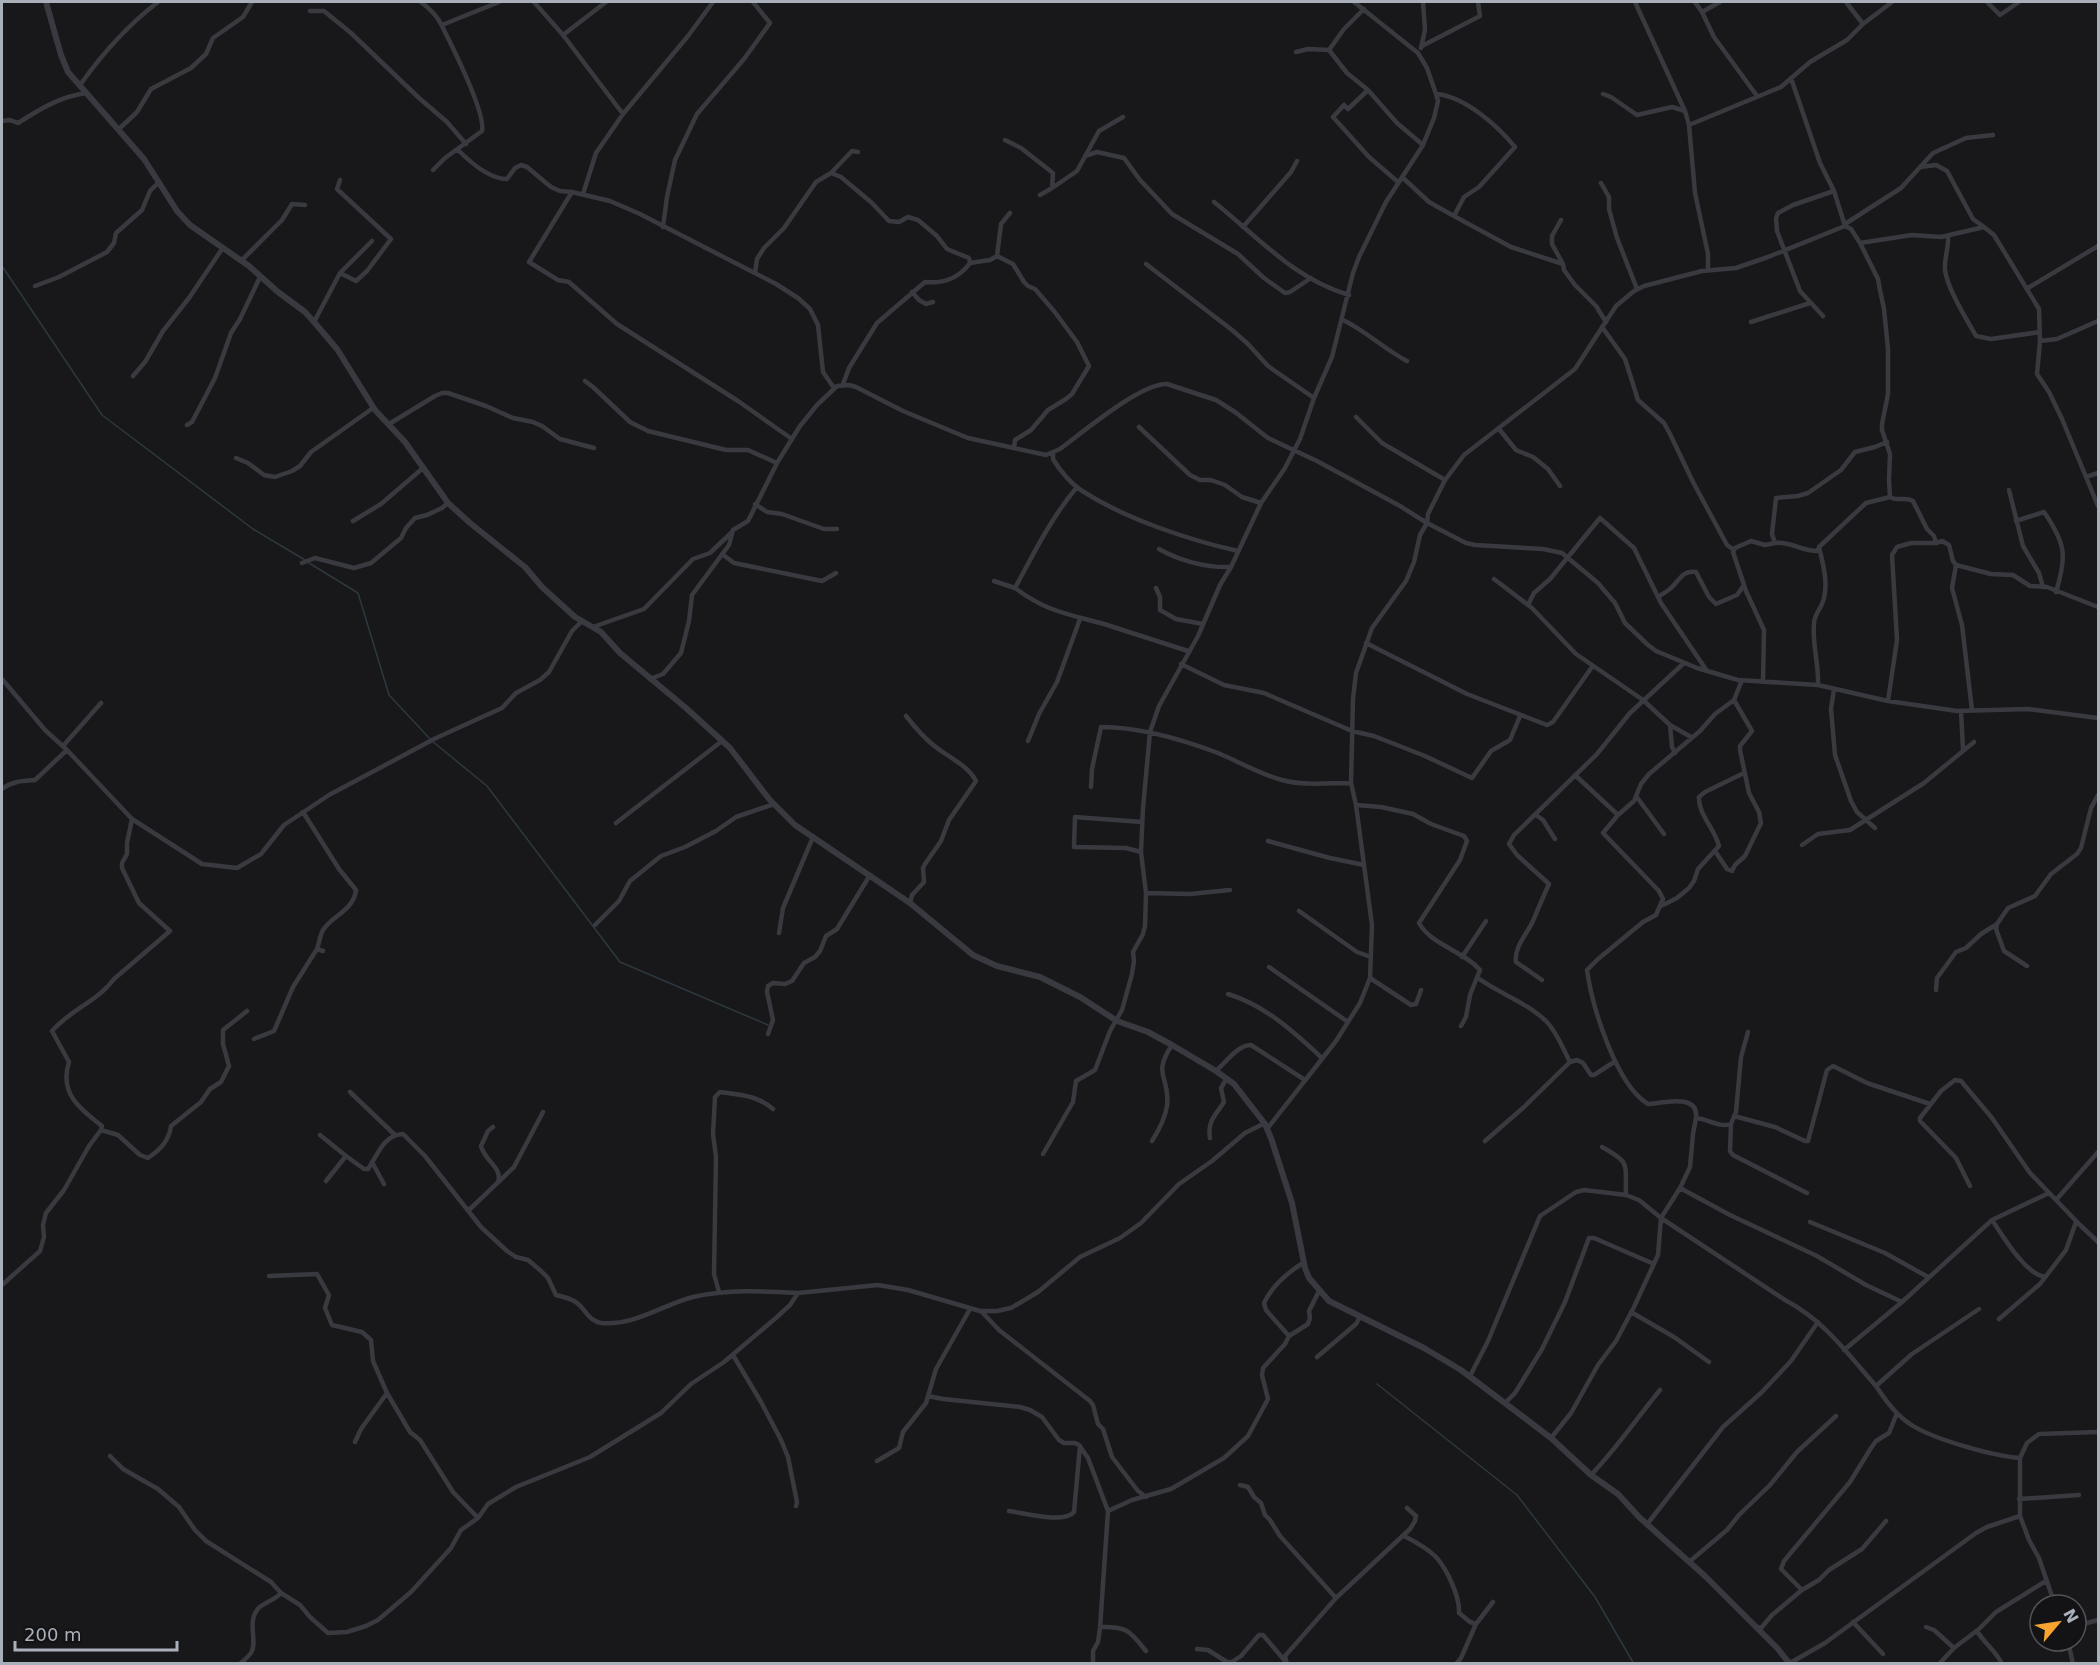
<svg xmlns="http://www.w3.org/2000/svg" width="2100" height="1665" font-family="'DejaVu Sans',sans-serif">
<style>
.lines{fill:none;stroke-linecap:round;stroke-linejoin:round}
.stream{stroke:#2d383f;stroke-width:1.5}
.minor{stroke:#393a3f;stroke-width:4.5}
.tertiary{stroke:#393a3f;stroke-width:6}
</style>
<rect width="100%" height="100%" fill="#18181a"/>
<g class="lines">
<path class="stream" d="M2 266 102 415 253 529 305 560
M309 563 358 593 389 695 432 741 487 786 620 962 768 1025
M1377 1384 1517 1495 1595 1597 1634 1664"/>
<path class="minor" d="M421 2C429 8 438 17 442 26 452 46 486 112 482 131L445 158 433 170
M534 2 563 35 623 114
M1635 2 1685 111 1689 125 1695 193 1708 254V270
M1695 2 1702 12 1720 2
M1846 2 1863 24
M1987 2 2000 15 2019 2
M310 11H324L351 33 419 98 447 122 466 144
M1702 12 1714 37 1757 96
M442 25 499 2
M563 35 606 2
M1422 46 1480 16 1478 2
M1421 48 1425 30 1423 2
M1329 50 1344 29 1364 9
M1296 52 1308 49 1329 50 1347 73 1368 90 1397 123 1423 145
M1791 78 1820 163 1834 191 1845 226 1851 229 1860 243 1878 279 1880 290 1884 309 1888 349V394L1882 424V430L1890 454 1889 480 1890 497C1897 502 1906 496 1913 501L1927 529 1934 536 1936 543 1942 541 1949 545 1953 561 1956 565 1991 574 2013 575 2030 586 2047 587 2098 607
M80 85C102 54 128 25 158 2
M1368 90 1348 109 1344 105 1333 117 1369 157 1398 182
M1603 94 1611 97 1637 115 1672 107 1685 111
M2 121 10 120 18 123C40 109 61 96 87 93
M1689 125 1781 87 1810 62 1847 40 1863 24 1892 2
M119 129 137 112 151 89 191 68 206 54 213 38 243 17 252 2
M1005 140 1021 148 1053 173 1052 188 1040 195
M458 150C470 162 489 179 507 179L515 168 521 165 527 167 551 187 560 191 572 192 610 201 640 214 776 284 798 298 810 309 818 325 823 372 834 388
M1085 156 1097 152 1124 158 1140 180 1172 214 1238 254 1264 278 1285 293 1290 292 1311 278
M1920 167 1936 165 1947 171 1973 219 1984 227
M831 173 841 177 872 203 889 221 899 222 908 217 918 220 937 236 947 249 969 258 970 263 990 260 997 256 1001 224 1010 213
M1402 177 1429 202 1454 216 1464 197 1479 187 1515 147C1497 125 1464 96 1436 94
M1601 183 1609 197V209L1617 238 1637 289
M1052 188 1077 171 1099 131 1123 117
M572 192 529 262 558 280 569 282 617 324 738 401 792 439
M583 194 596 153 623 114 688 36 713 2
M1214 202C1258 237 1294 279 1349 295
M1454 216 1511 247 1563 264
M1561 220 1552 236V244L1563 264 1564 270 1575 285 1596 306 1606 322
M1845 224 1901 188 1933 153 1966 138 1993 135
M663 227 667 197 675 160 697 114 744 59 770 23 753 2
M1243 227 1291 172 1297 161
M1948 236C1949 247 1944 259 1945 270 1947 288 1967 320 1976 336L1991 339 2040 332
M1860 243 1912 235 1941 237 1984 227 1994 235 2039 309 2040 341 2037 374 2049 392 2062 419 2098 506
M997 256 1013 264 1024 282 1028 286 1035 289 1054 311 1077 342 1089 366 1072 394 1066 399 1048 410 1031 430 1015 440 1014 448
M241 261 282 220 292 204 305 205
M1146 264 1232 330 1248 344 1268 366 1314 398
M340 273 372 241
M755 273 757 259 764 248 784 228 816 182 831 173 852 151 858 152
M35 286 59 277 107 252 114 243 116 233 142 210 150 191 159 182
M2028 288 2098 246
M912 292 919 300 926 304 933 302
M1823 316 1800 291 1777 231 1776 218 1778 213 1793 205 1834 191
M1343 320C1366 331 1384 349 1407 361
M314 322 340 273 356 281 367 271 391 239 337 189 340 180
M1751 322 1810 303
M1602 327 1625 359 1638 400 1664 423 1670 434 1693 482 1727 545 1734 550
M2040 341 2057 339 2098 321
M133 376 145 362 163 331 189 298 222 249
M585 381 593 387 630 422 648 431 726 450H748L777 463
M843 384 849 368 877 323 925 282C944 284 959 278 970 263
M1356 417 1382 443 1445 480
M389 424 435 396 442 393H448L486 406 513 418 533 422 542 426 560 439 594 448
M187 425 192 422 215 378 231 333 240 319 260 277
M1139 427 1190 475 1200 480H1211L1225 485 1242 497 1261 503
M1499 429 1516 450 1533 457 1548 469 1560 486
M1053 453V459C1060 471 1072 485 1084 492 1126 519 1189 540 1238 551
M236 458 248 463 264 475 275 477 292 471 300 466 311 452 373 408
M2086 477 2098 473
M2009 490 2023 546 2039 573 2043 587
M755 504 767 512 782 514 824 529H837
M353 521 381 504 423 468
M2016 521 2044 512C2066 544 2067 556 2056 592
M1819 548 1817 551C1802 551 1790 541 1775 543L1772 534 1776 498 1798 496 1808 493 1841 470 1855 452 1875 447 1887 442
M1159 549C1180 561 1207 568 1231 567
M722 554 734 563 822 581 836 573
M302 563 315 558 354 568 371 563 401 538 406 528 415 518 427 515 442 508 448 503
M1956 565 1952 588 1962 625 1972 710
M1494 579 1532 608 1576 654 1643 700 1670 725 1691 737
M994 581 1015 588C1034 553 1051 518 1077 487
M1015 588C1047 612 1068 614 1104 624 1132 633 1160 642 1188 651
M1156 588 1160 597V610L1176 619 1203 624
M1658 597C1662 594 1667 592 1671 588 1680 580 1682 570 1696 572L1709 597 1716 604 1737 595 1744 585
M1528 605 1534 593 1550 579 1600 518 1634 548 1661 603 1707 671
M593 627 644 609 693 559 710 553 731 533
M1366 643 1467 694 1547 725 1553 722 1592 667
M1181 664 1224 685 1264 693 1352 731 1374 736 1425 756 1472 778 1491 751 1510 740 1520 716
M2 679 45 730 67 750 132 819 202 864 237 868 261 854 284 825 329 795 436 738 502 708 516 693 540 680 549 672 572 631 581 622
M650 679 663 674 681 653 689 621 692 595 729 545 733 530 748 521 777 463 800 426 817 405 837 386 849 385 856 387 903 411 968 438 1046 455 1060 449C1083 432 1141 383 1167 384L1216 400 1235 412 1268 438 1317 461 1400 506 1427 523 1466 543 1475 545 1543 549 1562 553 1598 583 1615 603 1625 623 1648 645 1656 651 1697 668 1738 680 1818 685 1888 701 1957 711 2028 709 2098 718
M1763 681 1764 630 1746 591 1733 552 1735 548 1751 541 1765 545 1775 543
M1818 685C1819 664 1812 644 1814 624 1814 614 1822 608 1824 598 1828 581 1823 564 1819 547L1866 503 1890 497
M1834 689 1831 709 1835 755 1851 801 1857 812 1875 828
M1888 701 1897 640 1892 555 1897 547 1911 543H1936
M1961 711 1963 750
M906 716C914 726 922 736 932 744 947 757 967 764 976 781L949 820 941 841 925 864 923 868 924 882 912 895 910 903
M1670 725 1672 747 1675 753
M1028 741 1039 714 1057 682 1080 619
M63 746 101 703
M1575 775 1618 815
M1091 787 1092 769 1101 727C1141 727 1181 739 1218 753 1240 762 1259 774 1282 780 1304 786 1328 783 1351 783
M2 789C12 781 23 781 35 780L67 750
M1636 796 1664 834
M1356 805 1381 807 1413 814 1431 824 1464 836 1467 841 1460 860 1419 923C1431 945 1464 951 1480 970L1470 995 1466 1017 1461 1026
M303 812 339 869 356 890C354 910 332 916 323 930 320 935 319 944 317 949L323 951
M1536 815 1543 820 1555 839
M132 819 127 843V854L122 863V868L139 903 170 931 114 979C98 1001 70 1010 52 1031L69 1062C59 1093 79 1108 102 1126L101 1130 118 1135 140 1155 148 1158C160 1150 169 1141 171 1126L201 1102 210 1089 221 1082 229 1066 223 1044V1030L247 1011
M616 823 722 741
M1268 841 1330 858 1364 865
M1802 845 1818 834 1850 830 1924 783 1974 742
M1715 851 1727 869 1732 871 1735 865 1745 856 1761 823 1759 812 1749 793 1740 750V746L1752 731 1734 700
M1141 852 1126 848 1074 847 1075 817 1142 822
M1146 893 1190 894 1230 890
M1661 906 1677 898 1689 888 1694 881 1698 869 1719 846C1715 829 1698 814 1699 797L1705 792 1744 773
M1299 911 1357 952 1371 957
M595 925 619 901 630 881 661 856 685 847 716 831 736 817 774 804
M779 933 783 908 813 837
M1462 957 1486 921
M2027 966 2004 951 1996 929 1997 924 2008 908 2035 896 2051 874 2077 854 2081 848 2091 808 2098 795
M1269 967 1348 1022
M1370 978 1411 1005 1416 1004 1421 990
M1478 978C1500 994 1526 1002 1546 1021 1557 1032 1563 1049 1570 1062
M1542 980 1516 962C1514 947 1527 934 1533 921 1538 909 1543 897 1549 884L1517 855 1509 844 1514 835 1597 754 1630 713 1684 663
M1936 990 1937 978 1956 952 1966 948 1981 934 1997 924
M1228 994C1265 1005 1295 1033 1322 1058
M768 1034 773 1020 767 992 768 986 773 983 785 984 792 981 804 963 815 957 820 951 826 936 837 929 870 875
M254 1039 274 1031 293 987 317 949
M1216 1071C1226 1062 1238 1045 1251 1045L1305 1080
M350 1092 394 1134
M1734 1116 1775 1127 1805 1141H1808L1827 1070 1833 1066 1867 1083 1930 1104
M1696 1118C1699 1093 1663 1103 1648 1104 1616 1085 1592 1006 1587 970L1598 959 1643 922 1656 915 1663 899 1659 891 1603 833 1618 815 1634 801 1641 784 1649 774 1700 731 1715 714 1734 700 1742 680
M1731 1124 1730 1151 1733 1155 1807 1193
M493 1127 488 1131 481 1146C484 1160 503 1168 498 1182
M1267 1129 1336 1041 1360 1003 1370 978 1372 925 1356 805 1351 783 1353 699 1356 673 1372 628 1406 581 1414 562 1420 535 1427 523 1428 514 1445 480 1464 455 1575 369 1616 306 1634 291 1644 286 1702 271 1736 268 1768 257 1845 226
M320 1135 346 1156
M1210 1138C1207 1121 1216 1115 1224 1102L1221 1088 1227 1078
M1152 1141C1159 1130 1165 1119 1167 1106 1171 1077 1151 1076 1172 1045
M1485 1141 1524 1107 1570 1062 1577 1060 1583 1063 1591 1075H1594L1614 1062
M1602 1147C1631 1163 1625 1163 1626 1195
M1043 1154 1073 1102 1076 1081 1095 1070 1110 1031 1122 1010 1132 974 1134 961 1133 952 1143 934 1145 926 1146 893 1141 852 1143 808 1150 732 1159 706 1198 636 1220 585 1231 567 1261 503 1285 468 1300 439 1314 398 1332 357 1353 273 1359 257 1386 202 1423 145 1434 118 1438 101 1436 94 1427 68 1418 53 1354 2
M372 1162 384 1184
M326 1181 346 1156 364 1169H368C378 1155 383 1135 403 1134L425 1156 481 1227 507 1251 516 1257 528 1260 541 1271 548 1278 556 1295C563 1297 571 1298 577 1303 586 1310 589 1321 601 1323 635 1326 662 1305 693 1297 727 1289 764 1291 798 1293
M1970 1186 1956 1158 1920 1121V1118L1941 1091 1955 1080 1961 1081 1992 1118 2030 1173 2080 1225 2098 1242
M1680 1188 1730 1215 1817 1256 1866 1285 1902 1302
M2056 1200 2098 1152
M469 1210 514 1167 543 1112
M1992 1220C2003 1236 2025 1274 2045 1277
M1810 1222 1885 1253 1928 1277
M269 1276 317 1274 329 1295 325 1308 332 1325 362 1332 371 1340 373 1361 387 1393 410 1432 420 1440 453 1492 478 1518
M2 1285 40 1251 44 1237 43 1225 46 1213 64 1190 89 1146 101 1130
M719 1292 714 1274 716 1157 713 1134 715 1097 720 1092C740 1095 757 1095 773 1109
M1979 1309 1912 1354 1876 1386C1885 1400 1896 1415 1910 1424 1932 1439 1993 1456 2020 1458
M981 1311 999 1330 1090 1401 1093 1405 1098 1424 1103 1429 1112 1457 1138 1491 1146 1497
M1631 1312 1674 1337 1709 1362
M1999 1319 2040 1284 2066 1250 2076 1222
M1289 1336 1266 1310 1264 1303C1272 1286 1287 1273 1303 1263
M1844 1350 1902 1302 1992 1220 2049 1193
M733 1355 761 1402 781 1440 788 1457 797 1502 796 1506
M1317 1357 1356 1324 1360 1317
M1470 1376 1488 1341 1540 1216 1576 1192 1584 1190 1626 1195 1639 1200 1661 1218 1785 1300C1825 1321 1847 1353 1876 1386
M928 1396 943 1399 1020 1407 1030 1410 1042 1417 1059 1440 1064 1443H1075L1079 1445 1088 1458 1108 1511
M1505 1403 1515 1393 1542 1349 1565 1302 1589 1238H1594L1654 1264
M1551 1438 1571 1413 1598 1365 1616 1341 1634 1307 1658 1255 1661 1218 1680 1188 1690 1167 1693 1134 1696 1118C1708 1119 1720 1128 1731 1124L1736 1112 1741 1057 1748 1032
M355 1442 361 1429 387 1393
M110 1456 123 1469 158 1489 179 1507 195 1530 206 1541 271 1582 281 1593 300 1605 310 1617 328 1633 347 1632 366 1626 378 1620 411 1592 451 1548 461 1530 478 1518 488 1504 516 1487 590 1457 661 1413 691 1384 724 1362 777 1317 790 1305 798 1293 878 1285 908 1290 980 1311H997L1011 1308 1038 1292 1080 1257 1120 1238 1141 1223 1179 1184 1212 1161 1245 1133 1265 1123
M877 1461 899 1448 903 1432 926 1403 936 1369 970 1309
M1591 1475C1617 1448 1637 1418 1660 1390
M1240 1485 1248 1487 1254 1497 1261 1503 1265 1515 1270 1520 1280 1536 1336 1598
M2019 1499 2079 1495
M1009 1511C1024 1513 1064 1524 1074 1512L1080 1446
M1648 1523 1723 1427 1762 1392 1791 1361 1818 1322
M1404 1536C1414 1541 1428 1549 1436 1557 1447 1569 1460 1597 1459 1613L1470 1622 1476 1624
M1689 1562 1727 1530 1739 1515 1770 1485 1797 1452 1836 1416
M1802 1590 1781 1569 1784 1561 1850 1482 1871 1448 1876 1441 1889 1433 1897 1413
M2055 1605 2039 1558 2029 1540 2020 1516V1458L2027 1443 2039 1434 2098 1432
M1853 1622 1883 1654
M2076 1626 2098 1620
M1100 1627C1127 1626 1130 1631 1146 1651
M1926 1627 1934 1630 1954 1648
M1757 1628 1762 1627 1772 1615 1802 1590 1819 1580 1829 1570 1862 1549 1886 1521
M1977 1631C1984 1643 1996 1651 2002 1664
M2068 1641 2073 1664
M1197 1649 1208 1650 1227 1662H1232L1241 1656 1259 1635H1263L1285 1661
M1790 1663 1825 1643 1976 1533 1987 1527 2020 1516
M240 1664C243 1661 248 1657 251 1653 258 1642 247 1623 257 1610 262 1603 274 1601 281 1593
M1093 1664V1651L1098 1642 1100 1628 1108 1511 1132 1500 1171 1489 1224 1458 1248 1436 1268 1399 1262 1375 1263 1368 1285 1344 1289 1336 1308 1324 1310 1318 1309 1311 1319 1291
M1287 1664 1285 1656 1336 1598 1410 1529 1415 1521 1416 1516 1407 1508
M1456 1664 1461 1658 1476 1624 1493 1602
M1939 1664 1954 1648 1979 1629 1996 1612 2046 1581"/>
<path class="tertiary" d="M46 2 61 55 68 72 144 159 177 211 190 225 249 266 278 292 305 312 314 322 337 349 375 410 405 442 448 503 470 523 525 567 542 587 575 617 601 632 620 653 686 708 730 748 769 799 795 825 910 903 973 955 997 966 1040 977 1080 997 1117 1021 1148 1032 1172 1045 1216 1071 1234 1084 1265 1124 1271 1138 1292 1203 1305 1268 1309 1278 1329 1301 1424 1348 1461 1370 1551 1438 1591 1475 1618 1494 1639 1517 1705 1576 1778 1649 1790 1664"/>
</g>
<rect width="2100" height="1665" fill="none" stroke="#aab0ba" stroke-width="6"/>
<g transform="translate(2058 1623) rotate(61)"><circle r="28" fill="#131315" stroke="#4f5257" stroke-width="1.5"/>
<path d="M0-4.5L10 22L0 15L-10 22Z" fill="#f7a332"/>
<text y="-9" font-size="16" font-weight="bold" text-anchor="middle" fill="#aab0ba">N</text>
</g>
<path d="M15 1641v9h162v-9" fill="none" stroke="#aab0ba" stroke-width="3"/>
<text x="24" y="1641" font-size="18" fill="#aab0ba" stroke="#131315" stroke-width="4.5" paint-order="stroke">200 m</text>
</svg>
